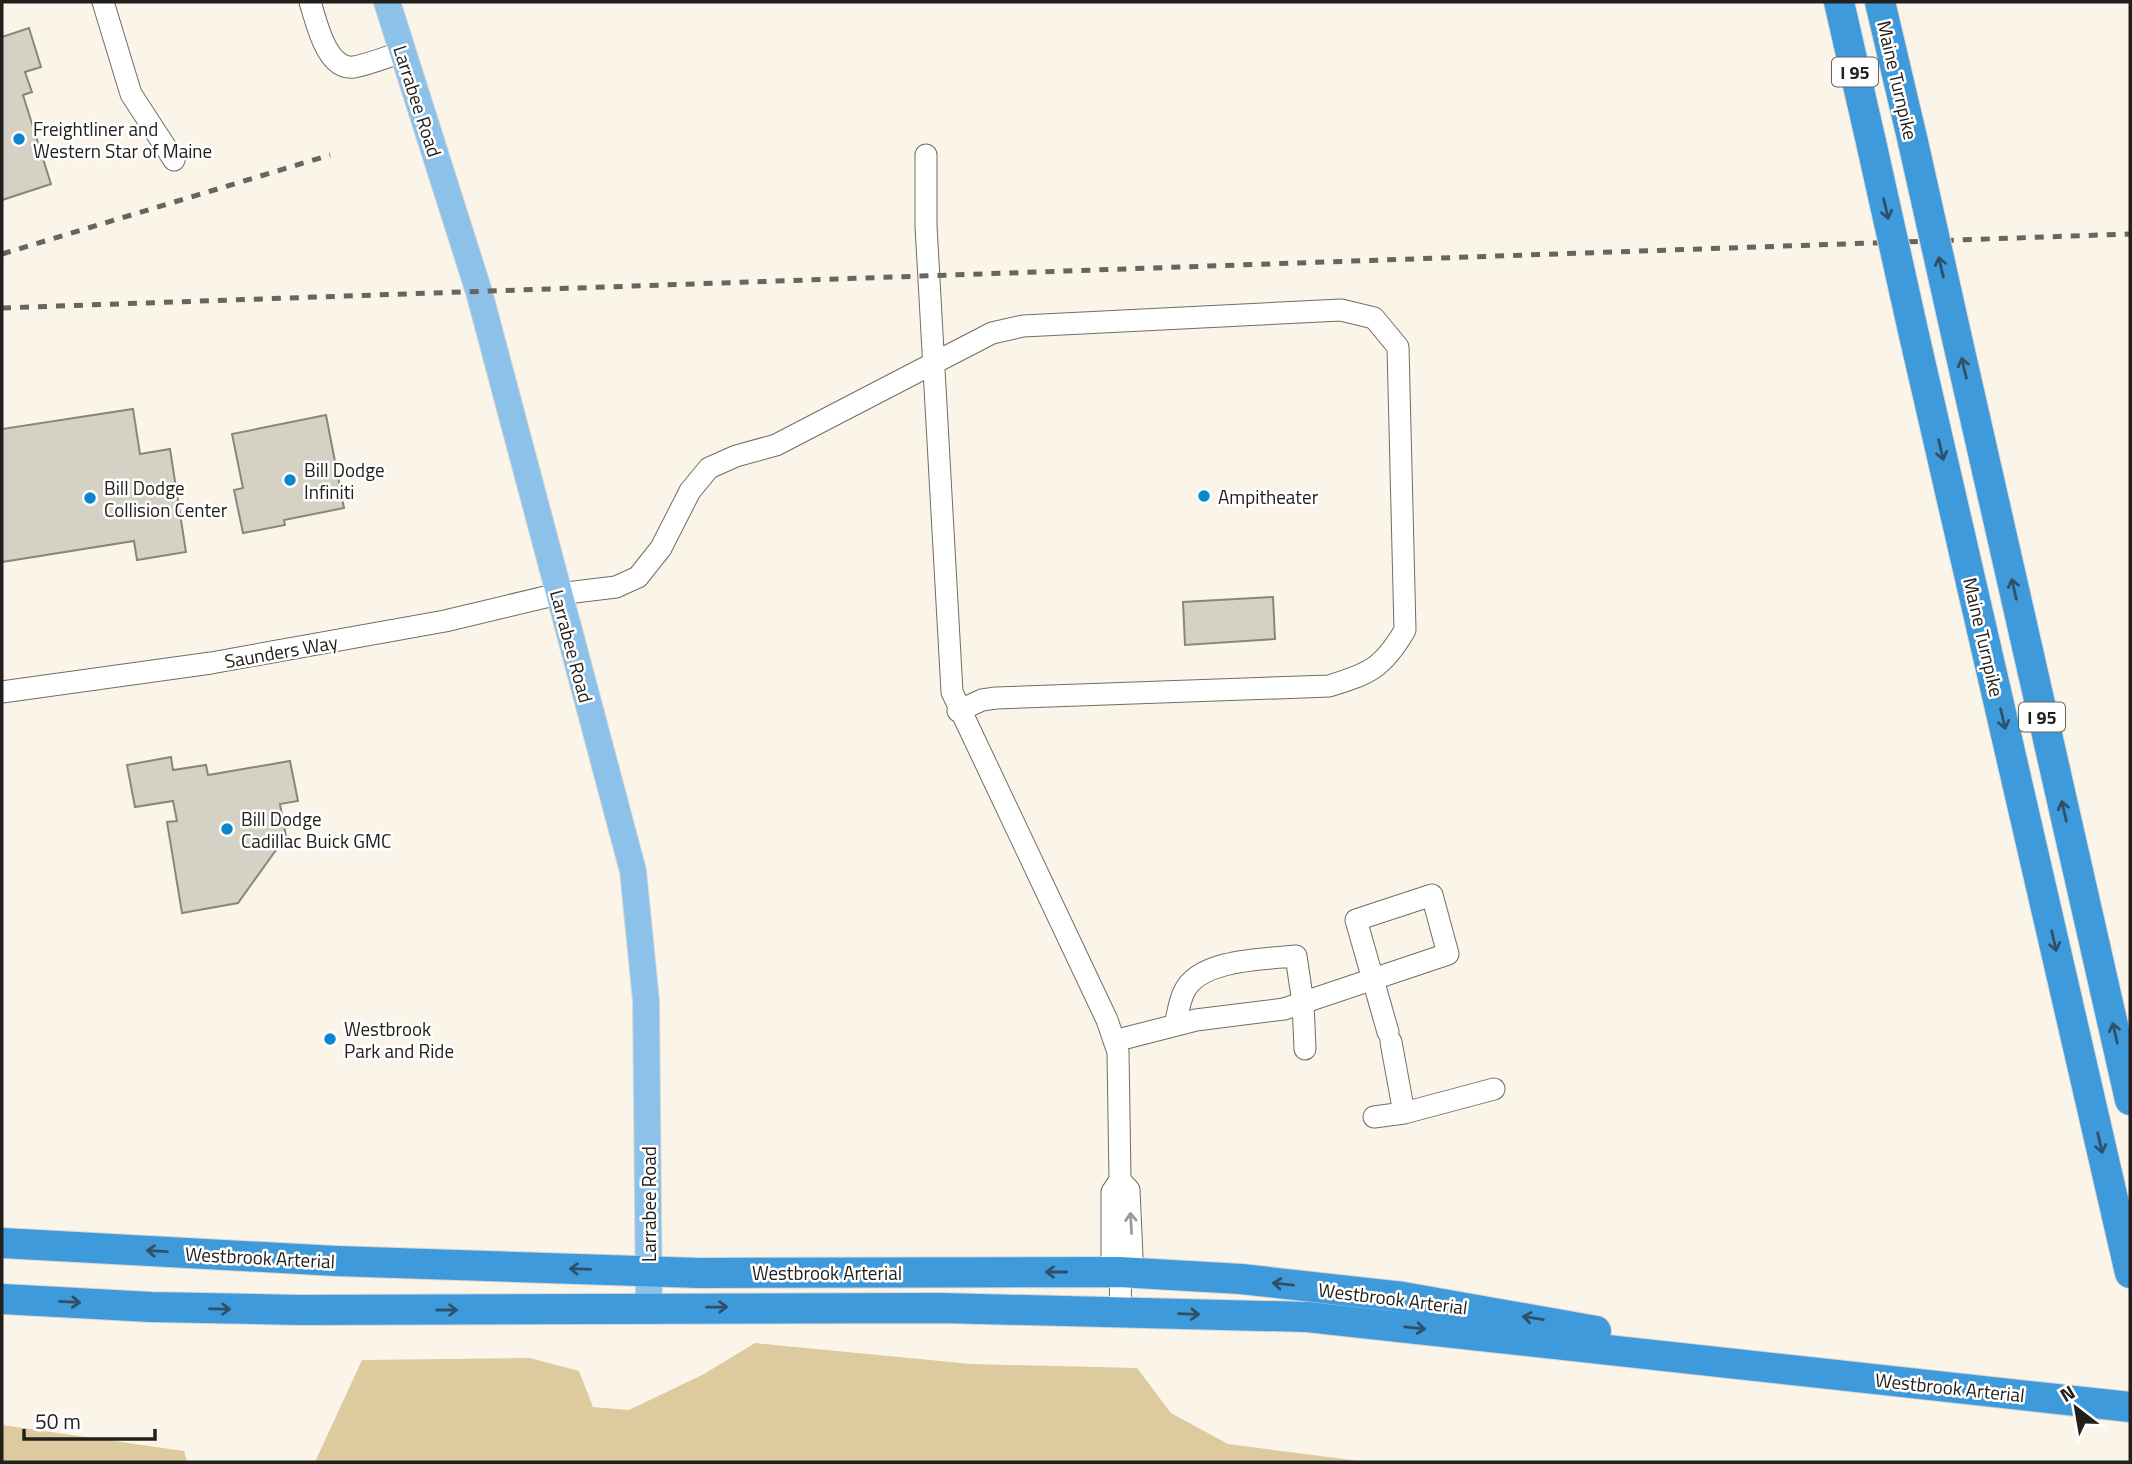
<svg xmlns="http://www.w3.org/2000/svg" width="2132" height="1464" font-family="'Titillium Web',sans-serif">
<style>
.green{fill:#deca9f}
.building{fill:#d6d1c5;stroke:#8b867b;stroke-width:2}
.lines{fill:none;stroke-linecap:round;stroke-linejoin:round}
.minor-casing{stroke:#716d62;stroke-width:23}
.major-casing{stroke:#d7d7d6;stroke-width:28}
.highway-casing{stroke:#d7d7d6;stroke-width:32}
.minor{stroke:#fff;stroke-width:21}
.major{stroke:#8cc2ea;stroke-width:26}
.highway{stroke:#3f9adc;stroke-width:30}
.rail{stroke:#68655e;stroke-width:5;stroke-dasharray:9 9;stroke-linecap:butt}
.highway-bridge-casing{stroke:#d7d7d6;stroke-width:32;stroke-linecap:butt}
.highway-bridge{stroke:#3f9adc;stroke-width:30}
.oneway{stroke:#2e5169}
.oneway2{stroke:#9c9b99}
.poi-dot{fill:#0c87cf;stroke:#fff;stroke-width:2.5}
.labels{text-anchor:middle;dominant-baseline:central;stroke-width:5;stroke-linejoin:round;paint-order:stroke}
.shield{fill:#fff;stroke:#646360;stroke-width:2}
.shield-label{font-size:18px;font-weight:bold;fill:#22201c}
.street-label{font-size:19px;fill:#22201c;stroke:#fff}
.poi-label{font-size:19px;fill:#22201c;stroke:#fff;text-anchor:start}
</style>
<rect width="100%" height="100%" fill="#fbf5e9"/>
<path class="green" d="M755 1343 971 1364 1137 1368 1171 1413 1228 1444 1367 1462H315L362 1360 530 1358 579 1371 593 1407 629 1410 704 1374Z
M2 1425 184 1451 187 1462H2Z"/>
<path class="building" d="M29 28 41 67 25 72 32 92 23 95 51 184 2 200V37Z
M133 409 140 454 170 449 186 552 137 560 134 541 2 562V429Z
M326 415 344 508 284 520 285 525 243 533 234 490 243 488 232 434Z
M1273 597 1275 639 1185 645 1183 602Z
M171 757 173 770 206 765 208 775 290 761 298 801 280 804 286 836 238 903 182 913 167 822 177 821 173 801 135 807 127 765Z"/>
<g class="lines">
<defs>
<path id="minor" d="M103 2 131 94 174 160
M310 2C316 20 326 71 354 67 370 64 387 57 402 52
M926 155V226L952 692 1107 1020 1118 1052 1120 1180 1112 1192V1256L1121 1264
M2 692 211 663 445 621 558 594 616 587 638 577 661 548 690 491 709 468 736 456 776 445 992 333 1023 326 1341 310 1374 318 1398 347 1405 630C1383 668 1369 674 1329 686L996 698 982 700 958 711
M1175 1024C1178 1014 1179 1002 1184 992 1199 959 1265 959 1296 956L1303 1003 1305 1049
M1114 1041 1196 1020 1284 1009 1448 954 1432 895 1356 920 1388 1032
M1391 1042 1404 1113 1494 1089
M1374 1117 1404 1113
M1120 1312 1121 1264 1132 1256 1129 1190 1120 1180"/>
<path id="major" d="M387 2 479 292 633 871 646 1001 649 1308"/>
<path id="highway" d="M1839 2 1871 142
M1880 2 1913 142
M1956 334 2130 1100
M1914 335 2130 1273
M2 1243 336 1261 699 1273 1119 1272 1241 1279 1403 1297 1596 1331
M2 1299 151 1307 300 1310 941 1308 1307 1317 2130 1407"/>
</defs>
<use href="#minor" class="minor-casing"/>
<use href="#major" class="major-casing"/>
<use href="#highway" class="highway-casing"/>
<use href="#minor" class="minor"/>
<use href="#major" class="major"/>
<use href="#highway" class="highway"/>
<path class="rail" d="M2 254 330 155
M2 308 2130 234"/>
<defs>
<path id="highway-bridge" d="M1871 142 1914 335
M1913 142 1956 334"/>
</defs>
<use href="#highway-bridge" class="highway-bridge-casing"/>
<use href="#highway-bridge" class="highway-bridge"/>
</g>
<defs><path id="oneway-shaft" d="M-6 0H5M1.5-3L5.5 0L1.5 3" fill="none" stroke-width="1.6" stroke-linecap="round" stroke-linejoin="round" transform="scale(1.75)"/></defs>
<g class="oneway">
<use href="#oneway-shaft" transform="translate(1886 209) rotate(77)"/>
<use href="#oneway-shaft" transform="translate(1941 267) rotate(-103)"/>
<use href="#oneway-shaft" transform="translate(1964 368) rotate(-103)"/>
<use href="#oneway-shaft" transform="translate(1941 450) rotate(77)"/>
<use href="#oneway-shaft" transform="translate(2014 589) rotate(-103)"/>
<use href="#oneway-shaft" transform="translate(2003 719) rotate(77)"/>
<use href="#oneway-shaft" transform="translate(2064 811) rotate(-103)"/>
<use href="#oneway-shaft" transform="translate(2054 941) rotate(77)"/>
<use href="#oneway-shaft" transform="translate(2115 1033) rotate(-103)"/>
<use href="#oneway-shaft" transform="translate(2100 1143) rotate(77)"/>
<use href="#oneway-shaft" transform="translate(157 1251) rotate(-177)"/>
<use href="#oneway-shaft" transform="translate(580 1269) rotate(-178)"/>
<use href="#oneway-shaft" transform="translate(1056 1272) rotate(-180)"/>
<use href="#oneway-shaft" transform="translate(1283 1284) rotate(-174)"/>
<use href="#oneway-shaft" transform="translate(70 1302) rotate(3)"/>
<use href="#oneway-shaft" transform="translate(717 1307) rotate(-1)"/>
<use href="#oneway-shaft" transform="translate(220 1309) rotate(1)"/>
<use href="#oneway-shaft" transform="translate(447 1310)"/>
<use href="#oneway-shaft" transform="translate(1189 1314) rotate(2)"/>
<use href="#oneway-shaft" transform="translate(1533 1318) rotate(-171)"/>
<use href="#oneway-shaft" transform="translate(1415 1328) rotate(6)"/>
</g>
<use class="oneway2" href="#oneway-shaft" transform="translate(1131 1223) rotate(-93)"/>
<g class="poi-dot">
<circle cx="19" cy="139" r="7"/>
<circle cx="290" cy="480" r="7"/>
<circle cx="1204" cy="496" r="7"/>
<circle cx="90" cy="498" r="7"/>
<circle cx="227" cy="829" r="7"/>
<circle cx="330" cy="1039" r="7"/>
</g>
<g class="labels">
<g class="shield">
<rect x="1832" y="57.5" width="46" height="29" rx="5"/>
<rect x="2019" y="702.5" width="46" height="29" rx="5"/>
</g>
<g class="shield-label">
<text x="1855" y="72">I 95</text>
<text x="2042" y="717">I 95</text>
</g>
<g class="street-label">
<text transform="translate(1898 80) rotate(77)">Maine Turnpike</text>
<text transform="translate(418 101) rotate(72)">Larrabee Road</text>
<text transform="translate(1984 637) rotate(77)">Maine Turnpike</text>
<text transform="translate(572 646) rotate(75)">Larrabee Road</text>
<text transform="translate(281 651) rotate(-10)">Saunders Way</text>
<text transform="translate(648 1204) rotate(-90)">Larrabee Road</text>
<text transform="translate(260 1257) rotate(3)">Westbrook Arterial</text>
<text x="827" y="1272">Westbrook Arterial</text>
<text transform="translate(1393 1298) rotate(7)">Westbrook Arterial</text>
<text transform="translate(1950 1387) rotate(6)">Westbrook Arterial</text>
</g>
<g class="poi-label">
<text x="33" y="128">Freightliner and<tspan x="33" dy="22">Western Star of Maine</tspan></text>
<text x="304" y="469">Bill Dodge<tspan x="304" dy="22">Infiniti</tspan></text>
<text x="104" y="487">Bill Dodge<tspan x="104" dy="22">Collision Center</tspan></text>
<text x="1218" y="496">Ampitheater</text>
<text x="241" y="818">Bill Dodge<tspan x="241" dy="22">Cadillac Buick GMC</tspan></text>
<text x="344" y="1028">Westbrook<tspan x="344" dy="22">Park and Ride</tspan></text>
</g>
</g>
<rect width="2132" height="1464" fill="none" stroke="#22201c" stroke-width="7"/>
<g transform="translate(2076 1408) rotate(329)" stroke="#ffffff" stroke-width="5" paint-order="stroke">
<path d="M0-5L12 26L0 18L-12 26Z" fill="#22201c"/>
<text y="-10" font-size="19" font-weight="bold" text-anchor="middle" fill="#22201c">N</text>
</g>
<path d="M24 1429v10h131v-10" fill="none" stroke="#22201c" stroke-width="3.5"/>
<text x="35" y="1429" font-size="21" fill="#22201c" stroke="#ffffff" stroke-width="5" paint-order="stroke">50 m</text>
</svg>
